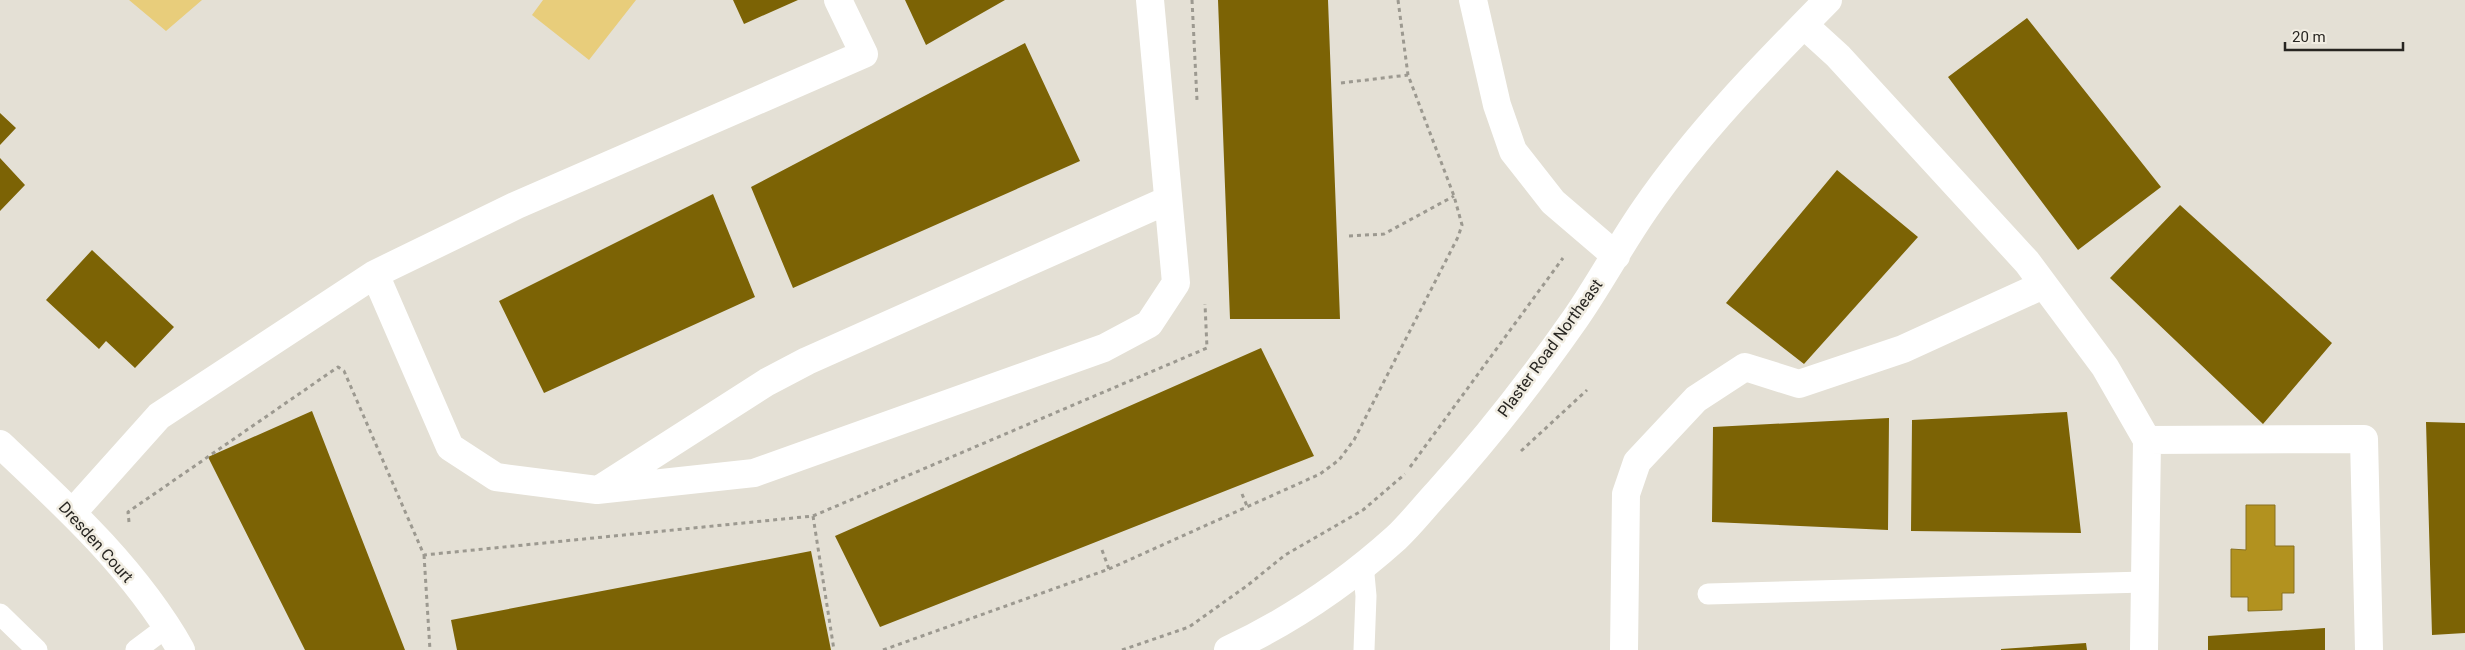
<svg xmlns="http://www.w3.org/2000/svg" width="2465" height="650" font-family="Roboto,sans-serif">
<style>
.green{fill:#e8cd7b}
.water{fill:#b2921f;stroke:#887120}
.building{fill:#7c6305}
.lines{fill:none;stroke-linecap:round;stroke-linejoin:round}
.path{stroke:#9c9990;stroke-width:3;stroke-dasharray:4 4;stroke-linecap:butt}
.lane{stroke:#fff;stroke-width:21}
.street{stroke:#fff;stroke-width:28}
.labels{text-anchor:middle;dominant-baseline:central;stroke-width:5;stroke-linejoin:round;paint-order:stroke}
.street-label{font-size:16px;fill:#272521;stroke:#f1ede2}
</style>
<rect width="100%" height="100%" fill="#e4e0d5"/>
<path class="green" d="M129 0H202L166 31Z
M543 0H636L589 60 532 15Z"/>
<path class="water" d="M2246 505H2275V546H2294V593H2282V610L2248 611V597H2231V549L2246 550Z"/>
<path class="building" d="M733 0H798L744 24Z
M905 0H1005L926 45Z
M1218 0H1328L1340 319H1230Z
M2027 18 2161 187 2078 250 1948 77Z
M1025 43 1080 161 793 288 751 187Z
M0 113 16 128 0 145Z
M0 158 25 185 0 211Z
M1837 170 1918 237 1804 364 1726 303Z
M713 194 755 297 544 393 499 301Z
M2180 205 2332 343 2263 424 2110 278Z
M92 250 174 327 135 368 106 341 99 349 46 300Z
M1261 348 1314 456 880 627 835 536Z
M312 411 405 650H305L208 457Z
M2067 412 2081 533 1911 531 1912 420Z
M1889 418 1888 530 1712 522 1713 427Z
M2426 422 2465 423V633L2432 635Z
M811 551 831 650H457L451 620Z
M2325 628V650H2208V636Z
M2086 643 2087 650H2001V649Z"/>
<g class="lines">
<path class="path" d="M1192 0 1197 100
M1341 83 1408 75
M1349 236 1384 234 1454 196
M1521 451 1587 390
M1410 467 1563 258
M1242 494 1247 506
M813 516 834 650
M129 522 128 512 338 367 344 371 424 555 813 516 1207 348 1205 304
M1102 550 1109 569
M424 555 430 650
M883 650 1109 569 1320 474 1339 460 1354 440 1458 237 1462 225 1454 196 1408 75 1398 0
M1122 650 1189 627 1248 585 1285 555 1363 510 1405 474"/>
<path class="lane" d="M1363 564 1366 596 1364 650
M1708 594 2145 582
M0 614 37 650
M136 650 168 626"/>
<path class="street" d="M1473 0 1497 105 1513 151 1553 202 1616 256
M1804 25 1838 56 2027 262 2105 367 2147 440 2144 650
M375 274 450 447 496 477 597 490 754 473 1104 348 1149 324 1176 283 1150 0
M2147 440 2364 439 2369 650
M0 444C66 506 136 570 181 650
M603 487 767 382 807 361 1168 200
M73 512 159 416 375 274 517 205 864 54 838 0
M1228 650C1290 621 1346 583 1396 538 1411 524 1424 507 1438 492 1488 437 1533 379 1575 319 1600 283 1620 245 1645 209 1698 132 1763 66 1828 0
M1624 650 1626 494 1637 462 1696 399 1745 367 1799 384 1903 349 2043 285"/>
</g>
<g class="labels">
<g class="street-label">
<text transform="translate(1550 348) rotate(-54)">Plaster Road Northeast</text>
<text transform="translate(96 542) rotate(48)">Dresden Court</text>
</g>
</g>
<path d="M2285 42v8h118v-8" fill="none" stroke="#272521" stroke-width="2.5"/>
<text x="2292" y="42" font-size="15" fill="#272521" stroke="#f1ede2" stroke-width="4" paint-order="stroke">20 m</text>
</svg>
